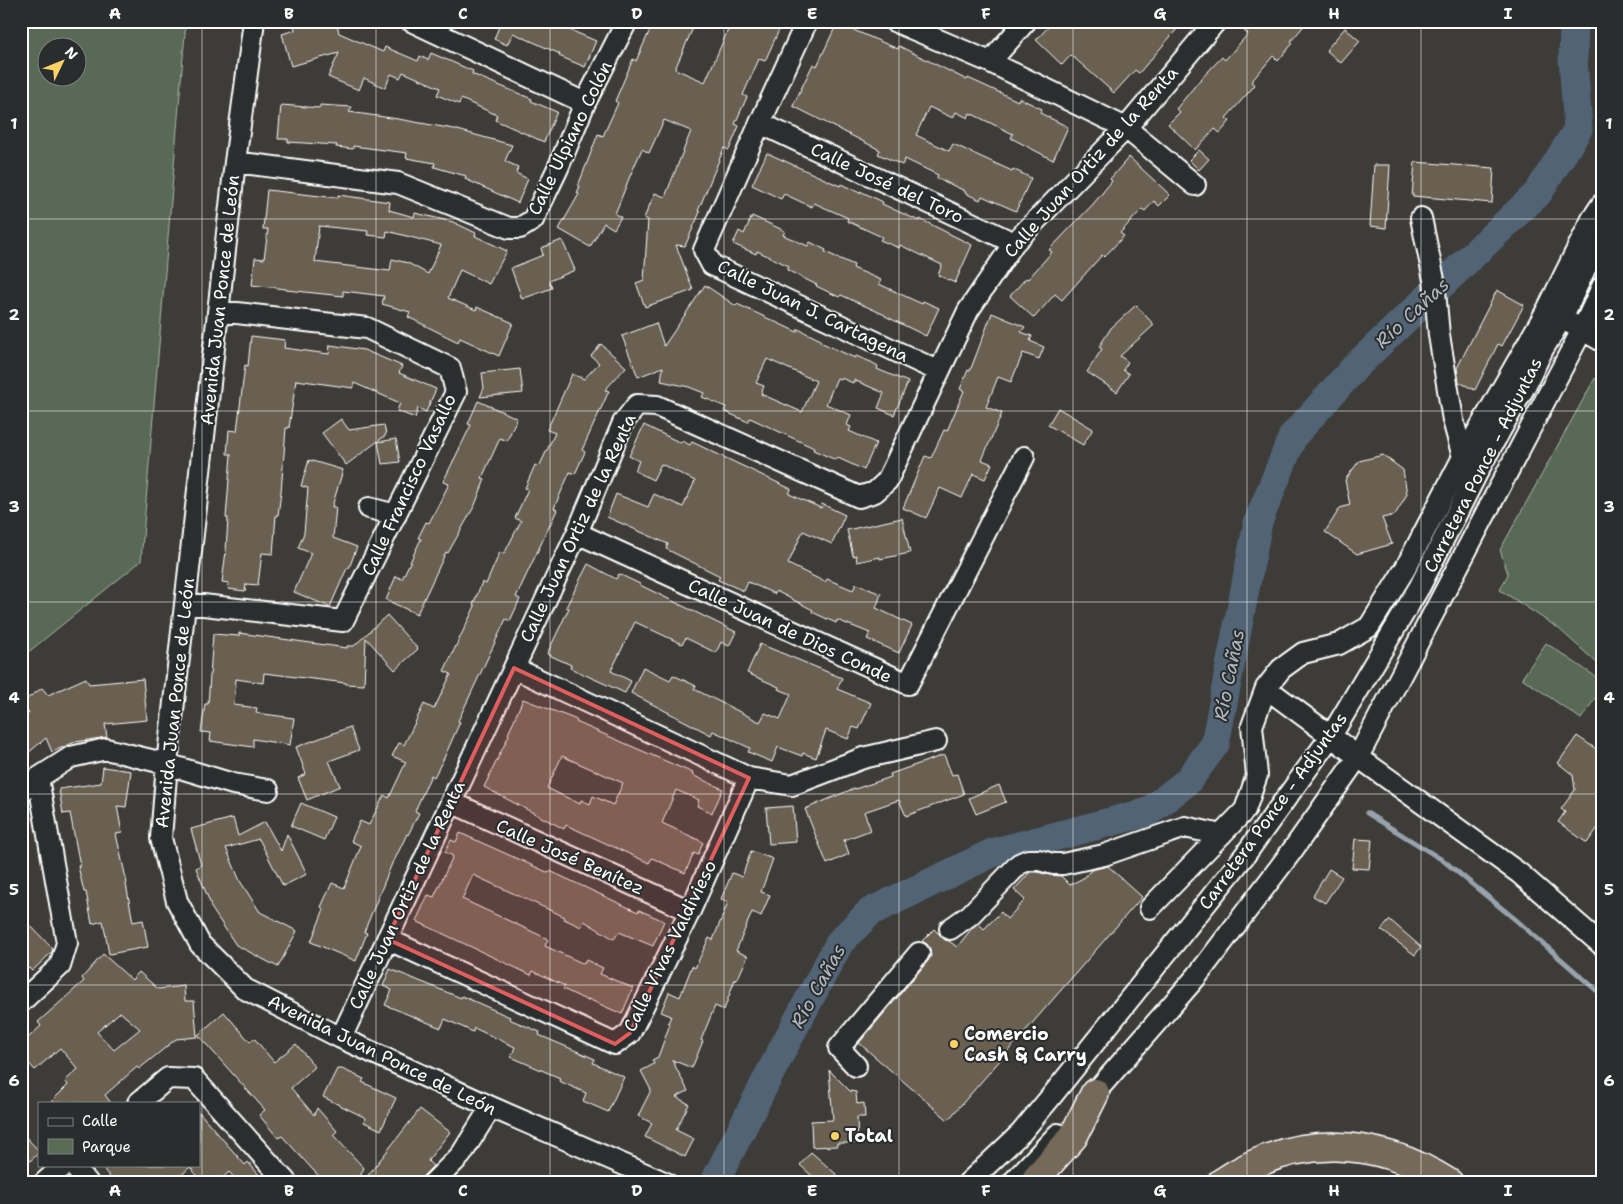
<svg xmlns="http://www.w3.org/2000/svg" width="1623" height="1204" font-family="'Shantell Sans',sans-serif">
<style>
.green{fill:#586b55;stroke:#acb5aa;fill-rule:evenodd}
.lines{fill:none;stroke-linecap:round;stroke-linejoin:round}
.stream{stroke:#97a2ac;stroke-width:5}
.river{stroke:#516474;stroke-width:29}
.building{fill:#696051;stroke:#fff;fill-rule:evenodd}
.minor-casing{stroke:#fff;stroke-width:24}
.highway-casing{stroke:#fff;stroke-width:31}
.minor{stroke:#2a2d2e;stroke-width:20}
.highway{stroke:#746a5a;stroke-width:28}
.marked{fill:#e05e5e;fill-opacity:0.2;stroke:#e05e5e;stroke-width:4;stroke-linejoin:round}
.grid{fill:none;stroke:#fff;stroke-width:1;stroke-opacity:0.55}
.poi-dot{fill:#ffd166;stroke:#2a2d2e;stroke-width:2}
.labels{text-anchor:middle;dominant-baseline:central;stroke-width:4;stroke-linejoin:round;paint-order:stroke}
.street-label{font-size:18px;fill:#fff;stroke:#2a2d2e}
.poi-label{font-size:18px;font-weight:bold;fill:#fff;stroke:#2a2d2e;text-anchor:start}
.water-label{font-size:19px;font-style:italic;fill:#b1b9c0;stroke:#2a2d2e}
.neatline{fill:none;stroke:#fff;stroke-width:2}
.grid-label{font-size:16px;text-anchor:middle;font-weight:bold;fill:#fff}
</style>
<rect width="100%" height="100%" fill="#3d3c38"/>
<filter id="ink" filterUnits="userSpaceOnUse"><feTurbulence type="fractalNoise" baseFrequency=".02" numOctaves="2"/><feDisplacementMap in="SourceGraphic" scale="10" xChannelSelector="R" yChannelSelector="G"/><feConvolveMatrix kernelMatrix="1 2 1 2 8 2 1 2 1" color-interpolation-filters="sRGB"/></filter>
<g filter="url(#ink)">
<path class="green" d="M21 21H186L141 561 21 658ZM48 48H78V78H48Z
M1595 378 1602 386V657L1597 663 1558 628 1500 590 1508 574 1500 550Z
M1546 643 1602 681V688L1581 719 1522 678Z"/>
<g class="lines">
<path class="stream" d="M1367 813 1444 861 1516 920 1602 995"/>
<path class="river" d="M714 1183 783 1048 840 942 870 912 992 853 1148 812 1187 782 1215 744 1258 522 1293 436 1357 365 1538 193 1578 129 1573 59 1574 21"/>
</g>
<path class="building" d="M293 21H329L330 26 337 24 339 33 383 52 385 47 418 61 420 56 428 60 431 53 473 71 472 74 532 99 531 101 557 112 544 142 495 120 497 115 461 99 459 104 437 95 440 88 403 72 400 78 391 74 385 88 364 78 359 90 328 77 339 53 291 66 282 34 295 30Z
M485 21H566L563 27 596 41 585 67 559 56 560 54 513 33 507 45 494 39 499 27Z
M654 21H696L675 69 705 82 732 21H783L765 61 759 59 743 95 747 97 735 124 739 126 729 150 724 148 698 211 700 212 685 246 676 245 693 290 645 307 636 283 644 280 648 220 644 218 655 193 665 197 691 131 664 120 649 153 642 149 630 176 615 214 621 217 614 229 604 223 590 247 559 229 579 194 577 193 580 186H578L598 134 603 136 618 103 615 101 633 59 636 61Z
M1054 21H1184L1139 73 1135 70 1114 93 1071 55 1062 65 1036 40Z
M1253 21H1308L1291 41 1293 43 1278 61 1273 56 1251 82 1255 85 1226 118 1230 121 1220 133 1215 129 1195 150 1168 124 1180 112 1176 109 1199 81 1222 57 1225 60 1248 34 1244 31Z
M837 23 898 49 899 46 967 80 968 78 1018 101 1019 98 1042 109 1040 113 1068 127 1053 160 1011 138 1013 134 970 113 968 118 956 112 953 118 929 107 916 135 949 151 953 144 1012 171 1013 169 1031 178 1016 211 982 196 980 200 965 193V191L937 178 938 175 905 159 902 165 878 154 880 150 793 106 813 64 817 66Z
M1345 28 1360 41 1341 63 1326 50Z
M281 105 320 108V105L352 107 349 112 398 119 454 129 512 145 505 161 518 167 516 173 528 179 518 203 465 179 466 176 434 167 435 163 406 158 407 153 353 146V149L336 147 337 145 288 142V139H278Z
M1199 150 1209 159 1199 170 1189 160Z
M767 153 840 186 841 184 860 193V191L883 202 882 204 919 221 920 219 972 245 955 283 938 275 942 265 900 245 899 248 880 240 882 237 847 221 848 218 814 203 812 207 784 194 781 199 752 185Z
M1129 157 1170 195 1159 206 1154 201 1145 211 1142 209 1120 233 1124 236 1104 257 1102 255 1062 300 1055 294 1034 318 1010 296 1026 278 1028 279 1052 252 1049 250 1094 203 1112 181 1110 179Z
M1415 162 1494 168 1492 203 1412 196Z
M1374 165H1390L1386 228 1370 226Z
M267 190 338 198V195L390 202 389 210 414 217 415 213 453 222 476 233 475 236 507 251 489 284 460 270 448 298 476 310 477 307 513 323 499 356 460 338 458 342 408 317 410 312 382 304 384 296 343 291V296L286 290V289L252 285 255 258 264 259 268 229H263ZM319 226 368 231 367 235 386 237 387 231 441 245 428 274 408 263 392 259 390 271 315 262Z
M752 216 785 231 783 235 808 246 810 242 826 250 825 252 854 265 853 268 881 280 879 284 922 304 923 301 939 308 926 336 885 316V315L841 295 839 297 816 286 817 285 787 270 789 266 757 251 756 254 733 244 739 231 744 234Z
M562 240 575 270 549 281 552 288 522 299 511 268 543 255 541 248Z
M705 285 736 306 737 304 797 332 798 329 821 340 820 342 855 358 856 356 871 362 878 366 877 369 908 382 894 415 878 408 884 393 854 380 853 383 841 378 840 379 837 378 826 404 851 415 847 425 851 427 849 431 876 443 864 470 838 458 836 460 813 450 814 448 750 418 748 422 724 411 726 407 702 397 704 393 689 387 661 381 663 367 638 377 622 336 656 323 664 346ZM767 359 816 381 802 412 761 394 764 386 756 383Z
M1497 290 1524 305 1502 346 1498 344 1475 390 1459 382 1457 368Z
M1136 305 1154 325 1120 356 1128 362 1123 370 1129 374 1117 392 1087 372 1102 349 1099 347 1111 328Z
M992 313 1025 327 1021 332 1032 336 1030 341 1044 347 1039 359 1023 353 1011 382 998 377 986 407 1002 413 982 460 992 464 985 479 973 474 962 498 940 488 926 518 903 508 925 456 931 458 944 430 947 431 964 391 960 389 968 370 970 371Z
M251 336 285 340 284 348 329 354 330 345 364 350 402 366 399 373 436 389 426 412 418 408 415 418 397 411 400 403 354 383 353 388 296 380 289 428H286L281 492 278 515H276L273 554 262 553 258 585 246 584 245 591 228 589 229 583 222 582 226 551 228 518H226L231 454H227L229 430 237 431 245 365 248 366Z
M601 344 626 367 605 390 609 391 582 450 585 452 575 474 570 472 554 508 557 510 516 597 520 599 510 621 506 619 458 721 460 722 444 758 434 777 431 775 415 811 419 813 408 835 407 834 394 861H393L364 932 367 933 356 961 311 942 324 909 321 907 332 883 344 888 361 846 351 841 360 821 369 825 384 795 389 798 406 762 392 756 399 743 404 745 424 704 434 709 451 674 444 671 475 606 473 605 482 582 486 584 500 552 504 554 521 521 515 518 528 489 525 488 535 465 539 467 555 433 547 430 572 374 584 379 599 363 591 356Z
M520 369 523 393 480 397 484 388 482 373Z
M478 401 517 418 507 441 500 438 482 478 485 479 475 505 448 553 446 552 417 614 386 600 396 576 402 579 421 539 418 538 426 522 429 523 449 484 443 482 471 425 468 424Z
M1058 408 1093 429 1083 445 1048 425Z
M341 419 349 430 384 425 386 435 346 465 322 433Z
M644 425 681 443 682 441 690 445 692 442 791 489 789 494 821 508 822 504 845 515 832 544 803 531 788 564 825 582 827 579 853 590 856 584 881 594 876 608 912 625 899 653 867 639 870 633 837 620 836 623 812 612 813 610 776 591 775 594 748 582 744 591 718 580 720 576 666 549 668 544 607 517 616 494 648 507 654 494 683 507 695 481 661 464 653 480 635 471 639 461 629 456Z
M396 439 400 462 382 464 378 442Z
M1383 455 1403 470 1407 494 1395 515 1382 518 1392 544 1357 554 1325 532 1340 508 1350 505 1345 480 1359 461Z
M309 460 343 470 332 507H336L333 538 357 547 349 568H347L330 607 294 592 311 553 298 548 304 533 308 488 301 486Z
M902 518 910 553 880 559V557L857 562 856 555 853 556 847 530Z
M588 564 616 579 619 574 640 584V585L736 632 729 646 721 642 716 653 686 638 682 644 635 622 611 671 631 681 625 693 570 668 571 665 547 654 569 608 566 607Z
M387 615 418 649 395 670 366 638 364 685 346 684V683L264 673 263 683 236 679 234 705 257 708 256 713 294 718 290 745 253 739V747L210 741 211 733 201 732 205 704H208L213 634 239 636V633L347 648V646H354Z
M760 644 842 678 837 689 871 703 859 729 853 727 848 739 826 730 816 758 803 753 802 756 778 747 772 762 748 752 750 748 713 731 711 735 631 693 643 667 670 680 673 675 696 686 694 689 760 722 765 713 780 719 791 694 778 689 779 687 747 673Z
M86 678 89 684 143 679 147 720 105 724 107 737 75 742 52 752 46 738 21 759V719L29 713 21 703 42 688 48 695Z
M523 699 577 720 576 722 693 773 692 775 723 789 712 813 697 806 699 800 676 790 662 823 703 842 698 855 694 853 685 873 652 858 649 863 566 825 564 829 484 787 509 735 508 734ZM562 756 623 783 613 805 593 796 590 804 581 800 580 804 547 788Z
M350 727 359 750 329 761 340 786 307 800 298 778 306 774 296 747Z
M1577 736 1602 753V822L1587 843 1558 822 1565 812 1561 809 1575 790 1573 775 1558 763Z
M944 755 952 775 957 774 964 794 906 816 899 800 864 812 871 830 844 840 849 854 827 864 805 809 855 788V789L891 777 890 774Z
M103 767 131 771 126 807 117 806 122 833 116 834 127 883 126 884 133 922 143 920 148 947 109 954 103 921 92 924 86 892H84L78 866H80L70 813 63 814 59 789 101 783Z
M999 785 1006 802 976 814 969 798Z
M301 803 334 817 324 840 291 826Z
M793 806 796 842 769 844 766 808Z
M233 818 238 836 265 822 281 851 287 834 307 874 283 886 259 839 226 848 240 881 260 912 297 931 278 967 236 945 210 906 211 905 196 868 201 865 191 829Z
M460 833 549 873 550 871 638 912 639 910 664 921 653 946 619 932 614 939 584 921 581 927 564 919 565 917 473 875 462 899 548 939 545 946 584 964 586 960 603 968 600 974 633 988 622 1014 588 999V1001L563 989 565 986 533 971 531 975 416 921 428 895 434 897 453 856 445 852 451 840 456 842Z
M1355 839 1372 840 1369 869 1352 868Z
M751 851 773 859 761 892 770 895 761 916 752 912 736 951 748 956 737 980 735 979 724 1010 715 1006 701 1040 703 1041 692 1068 672 1060 688 1091 676 1097 689 1104 676 1130 694 1139 685 1157 645 1137 652 1123 638 1116 651 1090 641 1071 654 1064 652 1060 658 1057 670 1024 668 1023 671 1016 661 1012 669 992 680 997 692 966 695 968 709 938 713 940 728 902 721 899 732 873 742 877Z
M1108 866 1142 897 948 1120 859 1043 928 961 931 956 930 949 927 944 922 941 934 929 945 940 949 941 957 947 973 927 978 923 984 929 1001 912 1007 919 1025 900 1014 890 1030 872H1037L1050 875 1061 876 1070 885 1085 877 1091 870Z
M1329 869 1342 877 1325 903 1313 896Z
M21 916 53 949 52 952 32 971 29 968 21 975Z
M1390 920 1421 947 1415 955 1381 930Z
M103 954 132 980 139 972 158 989 184 986 185 1001H194L197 1037 176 1039 139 1069 137 1067 105 1095 111 1103H50L68 1085 65 1081 78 1069 60 1048 35 1070 21 1055V1044L41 1026 38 1022 84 981 82 978ZM120 1012 140 1029 114 1050 97 1032Z
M390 969 461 998 462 996 510 1017 509 1019 540 1032 539 1035 595 1059 593 1063 624 1077 608 1112 583 1101 586 1093 559 1081 560 1078 511 1057 515 1047 474 1028 473 1032 445 1019 441 1028 385 1005 392 990 383 986Z
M224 1012 250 1042 254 1038 274 1062 296 1044 315 1067 291 1088 314 1115 317 1108 337 1131 333 1135 364 1168 357 1183H325L282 1136 278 1138 259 1115 265 1110 198 1035Z
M337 1069H342L364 1079 362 1082 396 1098 381 1130 364 1122 366 1118 323 1097Z
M829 1070 850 1091 856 1092 857 1104 864 1103 865 1117H857L858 1143H837V1146L812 1147 811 1121 833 1120Z
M420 1109 450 1132 429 1159 428 1161 433 1166 416 1183H362Z
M199 1112 245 1165 248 1162 266 1183H239L229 1172 217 1183H203L190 1167 173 1183H115L100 1165H199Z
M21 1132 39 1151V1153L21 1169Z
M811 1152 846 1183H820L800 1165Z"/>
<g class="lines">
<defs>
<path id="minor" d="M254 21 235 162 167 764 161 838 177 901 200 944 245 989 341 1038 491 1107 666 1183
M411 21 585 103
M807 21 760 123 704 250 712 265 938 371
M894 21 990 62 1126 128 1195 185
M990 62 1026 21
M760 123 1014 243
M235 162 398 183 509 228H520L533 220 558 168 585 103 627 21
M1421 218 1434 280 1439 335 1453 420 1463 457
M1570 323 1602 341
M369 508 396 515
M577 533 908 684 1024 457
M186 603 343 621 456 392 450 368 367 328 219 311
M514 668 749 778 792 785 863 758 936 741
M1266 688 1331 736 1358 757 1519 873 1602 945
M21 792 38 778 71 757 106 749 167 764 233 784 268 790
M451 802 690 911
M1150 908 1245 810 1257 775 1252 726 1266 688 1281 669 1303 653 1339 644 1369 627 1405 569 1463 457 1547 310 1592 219 1602 204
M950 929 970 915 1019 864 1028 860H1039L1053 864H1063L1104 855 1185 827 1221 835
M387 939 615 1044 630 1033 690 911 749 778
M21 1002 60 966 67 943 38 778
M341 1038 577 533 623 423 637 405 657 406 859 497 875 492 887 481 968 311 1014 243 1126 128 1216 21
M856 1066 839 1048 919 953
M138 1103 168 1078 194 1079 287 1183
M1086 1103 1197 976 1289 855 1358 757 1582 330 1602 287
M73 1165 88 1183
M44 1183 64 1165
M433 1183 461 1155 491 1107
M968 1183 1021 1133 1050 1098 1245 855 1331 736 1420 586 1483 461 1524 388 1543 349 1562 318 1585 269 1602 238
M1012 1183 1058 1134"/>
<path id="highway" d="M1034 1183 1039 1175 1073 1137 1095 1093
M1221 1183C1294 1133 1375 1136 1449 1183"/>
</defs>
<use href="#minor" class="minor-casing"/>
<use href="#highway" class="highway-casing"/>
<use href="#minor" class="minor"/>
<use href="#highway" class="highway"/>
</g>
</g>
<path class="marked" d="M514 668 749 778 630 1033 615 1044 387 939Z"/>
<path class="grid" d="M202 21V1183M376 21V1183M550 21V1183M724 21V1183M899 21V1183M1073 21V1183M1247 21V1183M1421 21V1183M21 219H1602M21 411H1602M21 602H1602M21 794H1602M21 985H1602"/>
<g class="poi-dot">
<circle cx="954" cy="1044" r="5"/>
<circle cx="835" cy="1136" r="5"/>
</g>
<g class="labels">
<g class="street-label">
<text transform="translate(570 138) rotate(-64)">Calle Ulpiano Colón</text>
<text transform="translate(1091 162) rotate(-48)">Calle Juan Ortiz de la Renta</text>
<text transform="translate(887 183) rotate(25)">Calle José del Toro</text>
<text transform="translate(220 300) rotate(-84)">Avenida Juan Ponce de León</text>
<text transform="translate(813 311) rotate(26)">Calle Juan J. Cartagena</text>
<text transform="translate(1483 465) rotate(-63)">Carretera Ponce - Adjuntas</text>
<text transform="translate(409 485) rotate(-65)">Calle Francisco Vasallo</text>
<text transform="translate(578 528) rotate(-65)">Calle Juan Ortiz de la Renta</text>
<text transform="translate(790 631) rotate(25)">Calle Juan de Dios Conde</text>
<text transform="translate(175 703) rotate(-84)">Avenida Juan Ponce de León</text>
<text transform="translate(1273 811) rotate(-54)">Carretera Ponce - Adjuntas</text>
<text transform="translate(570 857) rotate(24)">Calle José Benítez</text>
<text transform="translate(407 895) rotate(-65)">Calle Juan Ortiz de la Renta</text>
<text transform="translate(670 946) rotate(-64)">Calle Vivas Valdivieso</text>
<text transform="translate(382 1055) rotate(26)">Avenida Juan Ponce de León</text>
</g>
<g class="poi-label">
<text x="964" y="1034">Comercio<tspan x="964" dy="21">Cash &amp; Carry</tspan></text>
<text x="845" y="1136">Total</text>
</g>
<g class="water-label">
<text transform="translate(1412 313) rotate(-43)">Río Cañas</text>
<text transform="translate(1229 675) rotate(-79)">Río Cañas</text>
<text transform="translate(818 986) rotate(-61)">Río Cañas</text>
</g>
</g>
<rect width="1623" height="1204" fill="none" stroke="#2a2d2e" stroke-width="55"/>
<rect x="38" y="1102" width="162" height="65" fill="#2a2d2e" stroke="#7f8182"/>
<rect x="48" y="1118" width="25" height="8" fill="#2a2d2e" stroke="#7f8182"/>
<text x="82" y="1126" font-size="15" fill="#ffffff">Calle</text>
<rect x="48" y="1139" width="25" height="15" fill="#586b55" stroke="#7f8182"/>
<text x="82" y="1152" font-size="15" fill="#ffffff">Parque</text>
<g transform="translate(62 62) rotate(47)"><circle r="24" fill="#2a2d2e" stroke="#7f8182"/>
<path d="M0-4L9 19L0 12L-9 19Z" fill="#ffd166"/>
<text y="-8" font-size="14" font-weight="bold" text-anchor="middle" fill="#ffffff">N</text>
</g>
<rect x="28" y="28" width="1568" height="1148" class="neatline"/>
<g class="grid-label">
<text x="115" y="19">A</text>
<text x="289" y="19">B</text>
<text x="463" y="19">C</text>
<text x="637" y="19">D</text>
<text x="812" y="19">E</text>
<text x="986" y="19">F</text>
<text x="1160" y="19">G</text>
<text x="1334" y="19">H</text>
<text x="1508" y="19">I</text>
<text x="14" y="129">1</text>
<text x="1609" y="129">1</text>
<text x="14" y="320">2</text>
<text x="1609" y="320">2</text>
<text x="14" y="512">3</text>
<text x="1609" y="512">3</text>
<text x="14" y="703">4</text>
<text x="1609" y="703">4</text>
<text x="14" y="895">5</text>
<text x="1609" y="895">5</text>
<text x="14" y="1086">6</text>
<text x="1609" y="1086">6</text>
<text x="115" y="1196">A</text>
<text x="289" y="1196">B</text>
<text x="463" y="1196">C</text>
<text x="637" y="1196">D</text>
<text x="812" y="1196">E</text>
<text x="986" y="1196">F</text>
<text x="1160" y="1196">G</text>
<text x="1334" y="1196">H</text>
<text x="1508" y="1196">I</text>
</g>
</svg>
